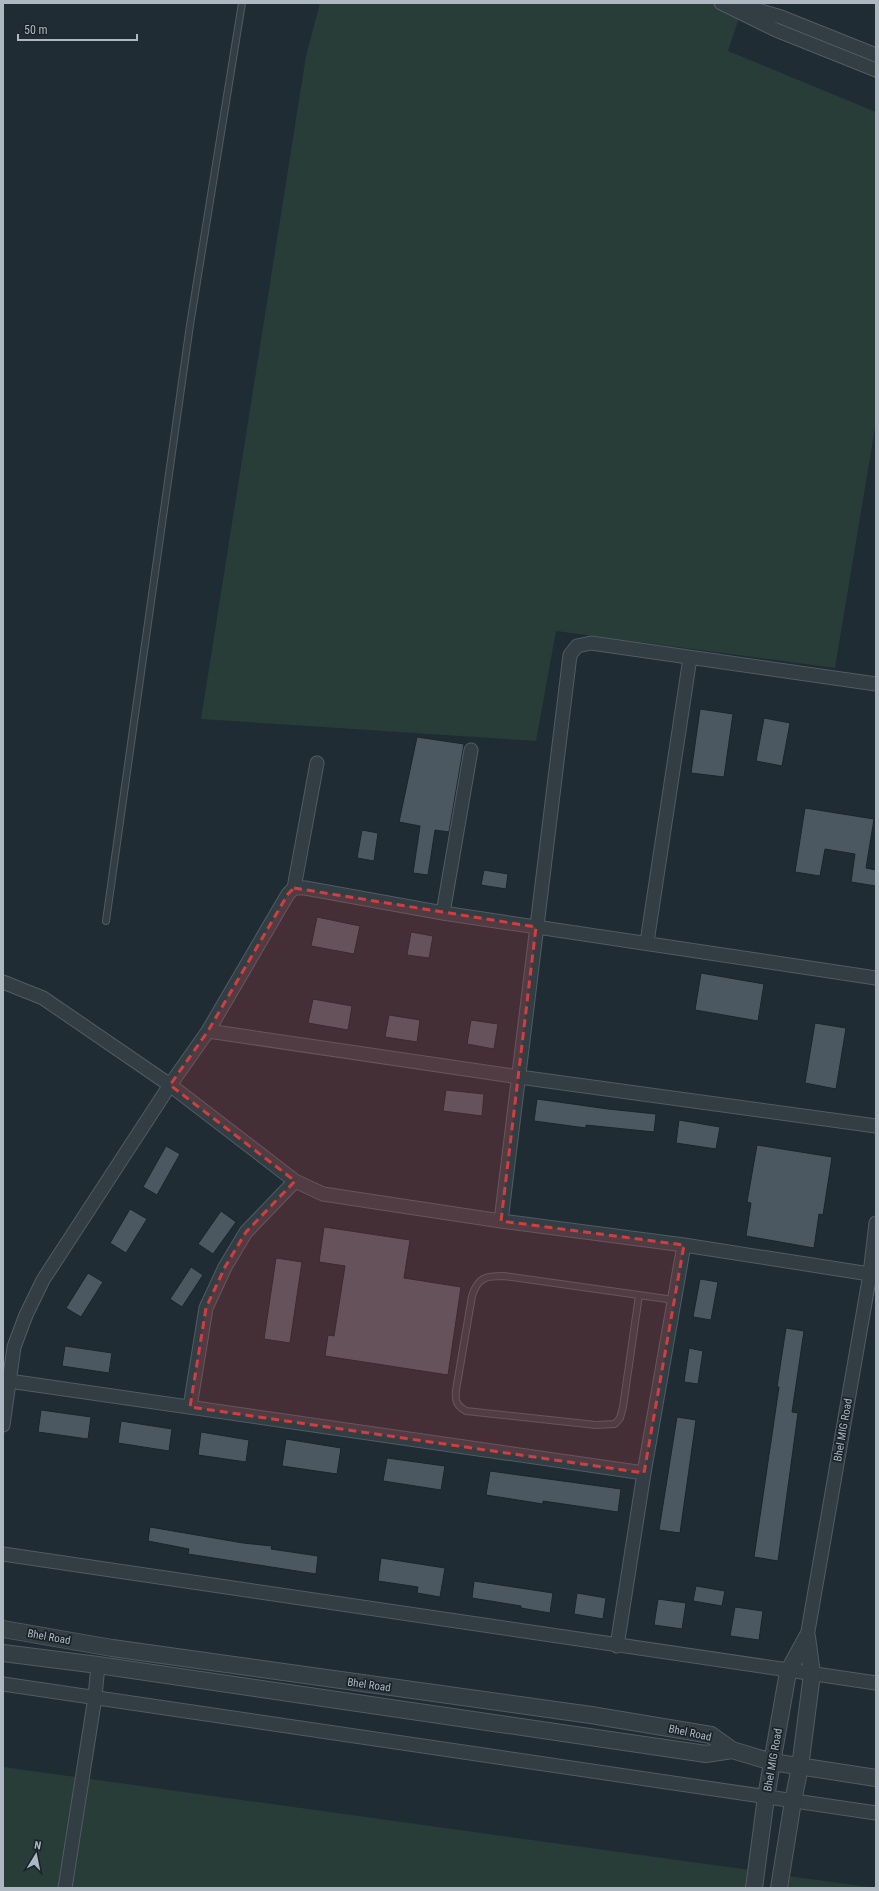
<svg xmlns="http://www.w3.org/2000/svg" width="879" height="1891" font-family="'Roboto Condensed',sans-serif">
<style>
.green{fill:#283c38}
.building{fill:#4b5862;stroke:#1b242b}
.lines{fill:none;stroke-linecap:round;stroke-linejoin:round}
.service-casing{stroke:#515b63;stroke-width:8}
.minor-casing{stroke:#515b63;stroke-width:15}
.tertiary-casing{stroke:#515b63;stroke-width:18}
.service{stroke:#333d44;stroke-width:6}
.minor{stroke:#333d44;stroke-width:13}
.tertiary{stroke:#333d44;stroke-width:16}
.marked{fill:#d03e3f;fill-opacity:0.2;stroke:#d03e3f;stroke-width:3;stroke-dasharray:8 5;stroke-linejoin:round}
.labels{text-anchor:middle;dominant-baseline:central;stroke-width:3.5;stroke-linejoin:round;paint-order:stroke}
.street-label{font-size:11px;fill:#adb8c2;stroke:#192229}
</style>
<rect width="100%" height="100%" fill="#202c33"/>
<path class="green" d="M320 3H744L728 51 876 112V422L835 668 556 631 536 741 201 719 306 56Z
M3 1767 750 1870 748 1888H3Z
M781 1875 876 1888H779Z"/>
<path class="building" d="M700 709 733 714 724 777 691 773Z
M764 718 790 723 782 766 756 761Z
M417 737 464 744 449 832 435 830 428 875 413 873 420 826 399 822Z
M805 808 874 819 866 868 876 870V886L851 882 855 854 825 849 820 876 795 872Z
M362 830 378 833 374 861 357 858Z
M484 870 508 874 506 889 481 885Z
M317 917 360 926 354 954 311 946Z
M411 932 433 936 429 958 407 955Z
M701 973 764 984 758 1021 695 1010Z
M313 999 352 1006 348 1030 308 1023Z
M389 1015 420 1020 417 1042 385 1037Z
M471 1020 498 1024 494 1049 467 1044Z
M815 1023 846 1028 836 1089 805 1083Z
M446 1090 484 1094 482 1116 443 1111Z
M537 1099 608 1109 656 1114 654 1132 586 1125V1128L534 1121Z
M679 1120 720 1127 716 1149 676 1143Z
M757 1145 832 1157 823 1215 819 1214 814 1248 746 1236 751 1203 747 1202Z
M166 1146 180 1154 157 1195 143 1187Z
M130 1209 147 1219 126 1253 110 1243Z
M221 1211 236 1222 213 1254 198 1244Z
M324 1227 410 1240 404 1278 461 1287 448 1375 325 1356 328 1335 334 1336 345 1266 319 1262Z
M276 1258 302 1262 290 1343 264 1339Z
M191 1267 203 1275 182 1307 170 1299Z
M88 1273 103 1282 81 1317 66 1308Z
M700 1279 718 1282 711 1320 693 1317Z
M786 1328 804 1331 792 1412 798 1413 778 1561 754 1557 779 1387H777Z
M65 1346 112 1353 109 1373 62 1366Z
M689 1348 703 1351 698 1384 684 1382Z
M41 1410 91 1417 88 1439 38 1432Z
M677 1417 696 1420 680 1533 659 1530Z
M121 1421 172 1429 169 1451 118 1443Z
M201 1432 249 1440 246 1462 198 1455Z
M286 1439 341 1448 337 1474 282 1466Z
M387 1458 445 1466 441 1490 383 1481Z
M490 1471 621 1489 618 1512 543 1501V1504L486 1495Z
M150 1527 243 1543 272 1546 271 1549 318 1556 316 1574 188 1554 189 1549 148 1541Z
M381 1558 445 1568 440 1597 417 1593 418 1587 378 1581Z
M474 1581 553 1593 550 1613 521 1608V1606L472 1598Z
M696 1586 725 1591 722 1606 693 1601Z
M577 1593 606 1598 603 1619 574 1614Z
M658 1599 686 1603 682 1629 654 1625Z
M735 1607 763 1611 759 1640 730 1636Z"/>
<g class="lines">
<defs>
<path id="service" d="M106 921 190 325 242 3
M639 1295 623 1407 620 1418 615 1424 596 1425 466 1411C456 1405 455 1401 456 1390L472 1296C478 1277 486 1276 504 1276L674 1300"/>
<path id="minor" d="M721 3 776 30 876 70
M735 3 781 17 876 55
M294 888 317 763
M443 913 471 750
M647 942 690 658
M3 982 43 998 170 1085 295 1181 323 1194 501 1221 684 1245 876 1275
M208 1031 519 1077 876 1126
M501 1221 570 655 577 646 591 643 876 684
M9 1381 644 1473
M190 1407 206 1308 225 1267 246 1232 295 1181
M3 1425 14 1347 26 1315 43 1280 170 1085 208 1031 288 894 294 888H305L443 913 876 978
M3 1554 876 1683
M807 1637 870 1274 876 1223
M617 1646 644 1473 684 1245
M3 1684 876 1813
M65 1888 95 1697 98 1665"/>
<path id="tertiary" d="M3 1629 112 1648 591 1715 711 1735 732 1750 772 1762 876 1778
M3 1653 98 1665 706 1754 732 1750
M754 1888 766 1797 788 1672 807 1637
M779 1888 793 1801 800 1767 812 1674 807 1637"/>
</defs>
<use href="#service" class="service-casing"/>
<use href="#minor" class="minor-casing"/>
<use href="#tertiary" class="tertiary-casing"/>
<use href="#service" class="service"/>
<use href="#minor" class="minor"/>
<use href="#tertiary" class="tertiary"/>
</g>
<path class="marked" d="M294 888 536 927 501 1221 684 1245 644 1473 190 1407 206 1308 225 1267 246 1232 295 1181 170 1085 208 1031 288 894Z"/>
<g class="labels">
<g class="street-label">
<text transform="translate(843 1430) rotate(-80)">Bhel MIG Road</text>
<text transform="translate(49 1637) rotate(10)">Bhel Road</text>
<text transform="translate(369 1685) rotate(8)">Bhel Road</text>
<text transform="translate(690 1733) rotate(12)">Bhel Road</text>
<text transform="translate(773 1760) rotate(-80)">Bhel MIG Road</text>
</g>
</g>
<rect width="879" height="1891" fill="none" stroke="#adb8c2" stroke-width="8"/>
<g transform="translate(36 1855) rotate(10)" stroke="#192229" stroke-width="3" paint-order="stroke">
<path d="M0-3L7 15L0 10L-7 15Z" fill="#adb8c2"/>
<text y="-6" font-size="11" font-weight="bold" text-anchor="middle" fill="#adb8c2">N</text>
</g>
<path d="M18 34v6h119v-6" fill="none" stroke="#adb8c2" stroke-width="2"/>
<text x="24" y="34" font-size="12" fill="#adb8c2" stroke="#192229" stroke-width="3" paint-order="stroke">50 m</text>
</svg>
